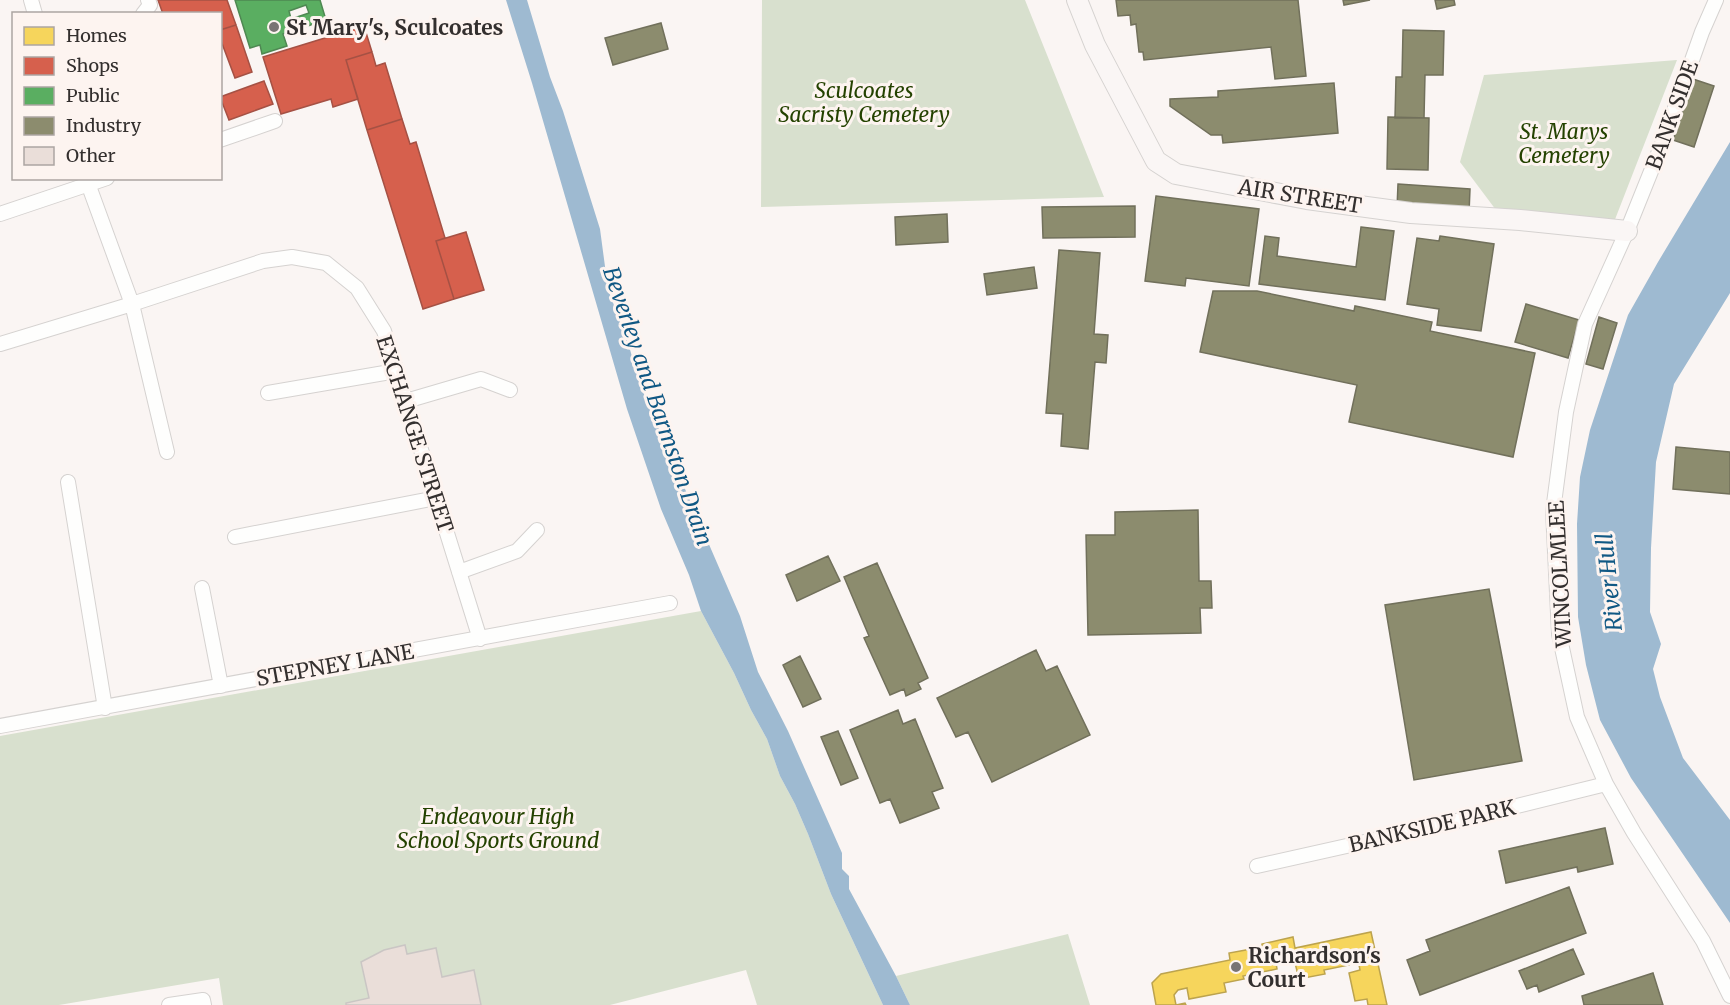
<svg xmlns="http://www.w3.org/2000/svg" width="1730" height="1005" font-family="Merriweather,serif">
<style>
.green{fill:#d8e0ce}
.water{fill:#9ebad1}
.homes{fill:#f6d55c;stroke:#bca34e;stroke-width:1.5}
.shops{fill:#d6604d;stroke:#a55144;stroke-width:1.5}
.public{fill:#5aae61;stroke:#4e8852;stroke-width:1.5;fill-rule:evenodd}
.industry{fill:#8c8c6e;stroke:#71705b;stroke-width:1.5}
.building{fill:#eaded9;stroke:#cac6c4;stroke-width:1.5}
.lines{fill:none;stroke-linecap:round;stroke-linejoin:round}
.street-casing{stroke:#d5d2d0;stroke-width:16}
.secondary-casing{stroke:#d5d2d0;stroke-width:22}
.street{stroke:#fefefd;stroke-width:14}
.secondary{stroke:#faf6f5;stroke-width:20}
.poi-dot{fill:#797473;stroke:#fdf4f0;stroke-width:2}
.labels{text-anchor:middle;dominant-baseline:central;stroke-width:6;stroke-linejoin:round;paint-order:stroke}
.poi-label{font-size:21px;font-weight:bold;fill:#332f2e;stroke:#fdf4f0;text-anchor:start}
.park-label{font-size:21px;font-style:italic;fill:#244200;stroke:#fdf4f0}
.street-label{font-size:21px;fill:#332f2e;stroke:#fdf4f0}
.water-label{font-size:22px;font-style:italic;fill:#105884;stroke:#fdf4f0}
</style>
<rect width="100%" height="100%" fill="#faf5f3"/>
<path class="green" d="M762 0H1025L1104 197 761 207Z
M1677 60 1614 222 1499 214 1460 162 1484 75Z
M701 611 734 673 751 710 767 739 780 776 795 804 808 834 831 894 883 1005H757L746 970 610 1005H223L219 978 59 1005H0V736Z
M1068 934 1090 1005H910L896 976Z"/>
<path class="water" d="M506 0H527L550 77 563 111 600 229 608 289 629 346 640 385 740 616 758 672 788 731 842 853V869L849 876V889L896 976 910 1005H883L831 894 808 834 795 804 780 776 767 739 751 710 734 673 701 611 689 575 661 509 627 409 532 83Z
M1730 142V293L1674 384 1656 462 1651 548 1650 612 1661 644 1653 669 1660 697 1683 758 1730 820V923L1631 778 1600 720 1586 665 1578 617 1577 524 1580 477 1590 430 1628 315 1658 262Z"/>
<path class="homes" d="M1371 932 1387 1005H1368L1367 999 1355 1001 1349 973 1360 970 1358 959 1353 957 1348 959 1349 965 1324 970 1325 974 1299 979 1294 959 1276 963 1277 969 1243 976 1244 979 1224 983 1226 992 1189 999 1187 988 1178 990 1174 995 1176 1005 1185 1003 1186 1005H1156L1152 983 1161 974 1230 960 1229 953 1262 947V944L1293 937 1295 948Z"/>
<path class="shops" d="M158 0H227L236 25 220 30V14H163Z
M236 25 252 72 235 78 220 38V30Z
M364 26 372 52 346 60 358 99 333 107 331 99 281 114 263 57Z
M372 52 376 66 385 63 402 119 367 130 346 60Z
M264 81 273 104 229 120 220 97Z
M402 119 410 144 416 142 445 238 436 241 454 299 423 309 367 130Z
M466 232 484 290 454 299 436 241Z"/>
<path class="public" d="M235 0H320L326 20 283 34 287 46 262 54 260 45 250 48ZM306 5 309 13 291 19 289 11Z"/>
<path class="industry" d="M1116 0H1298L1306 76 1275 79 1271 47 1144 60 1143 52H1139L1136 24 1131 25 1130 15 1118 16Z
M1343 0H1370L1344 5Z
M1435 0H1454L1455 5 1437 9Z
M661 23 668 49 613 65 605 38Z
M1403 30 1444 31 1443 75H1425L1424 118H1395L1396 77H1402Z
M1693 79 1714 86 1694 147 1673 140Z
M1334 83 1338 133 1223 143 1222 135H1211L1170 106V99L1218 97V91Z
M1388 117 1429 118 1428 170 1387 169Z
M1398 184 1470 189 1469 213 1397 208Z
M1156 196 1259 209 1249 286 1186 278 1185 286 1145 281Z
M1135 206V237L1043 238 1042 207Z
M947 214 948 242 896 245 895 217Z
M1361 227 1394 231 1385 300 1259 284 1265 236 1279 238 1277 256 1356 267Z
M1440 236 1494 244 1481 331 1437 325 1439 309 1407 304 1417 238 1439 241Z
M1059 250 1100 253 1094 334 1108 335 1106 363 1095 362 1088 449 1061 446 1063 414 1046 413Z
M1034 267 1037 288 987 295 984 274Z
M1213 291H1257L1354 311 1355 306 1432 322 1430 331 1535 353 1513 457 1349 422 1357 385 1200 352Z
M1526 304 1579 320 1568 358 1515 342Z
M1599 317 1617 323 1603 369 1586 364Z
M1676 447 1730 452V494L1673 489Z
M1198 510 1199 581H1211L1212 608H1200L1201 633 1088 635 1086 535H1115V512Z
M828 556 840 581 797 601 786 575Z
M877 563 928 678 918 683 921 689 906 696 904 689 890 695 864 638 869 636 844 577Z
M1489 589 1522 761 1414 780 1385 605Z
M1036 650 1046 671 1057 666 1090 735 992 782 968 732 956 737 937 698Z
M800 656 821 699 803 707 783 665Z
M898 710 903 724 915 719 943 788 932 792 939 808 900 823 890 799 880 803 850 730Z
M838 731 858 778 841 785 821 737Z
M1605 828 1613 864 1578 872 1577 867 1506 883 1499 851Z
M1569 887 1586 933 1420 995 1407 960 1430 951 1426 940Z
M1573 949 1584 974 1539 992 1537 985 1527 989 1519 971Z
M1653 973 1663 1005H1584L1582 996Z"/>
<path class="building" d="M405 945 407 954 436 948 442 977 474 970 481 1005H346V1003L369 998 361 962 384 950Z"/>
<g class="lines">
<defs>
<path id="street" d="M31 0 35 14
M1716 0 1702 32 1664 139 1627 231 1585 324 1566 412 1553 511 1559 634 1577 717 1606 784 1634 833 1703 941 1730 996
M143 14 150 5 148 0
M220 140 275 121
M86 178 132 304 167 452
M0 214 107 178
M0 344 132 304 263 261 292 257 326 263 357 288 384 331 480 639
M268 393 396 371
M406 401 481 379 510 390
M68 482 105 708
M235 537 436 498
M459 572 517 551 537 530
M202 588 221 686
M0 726 670 603
M1257 866 1436 826 1606 784
M169 1005 203 1000 204 1005"/>
<path id="secondary" d="M1077 0 1095 45 1156 161 1176 174 1307 199 1411 213 1520 220 1627 231"/>
</defs>
<use href="#street" class="street-casing"/>
<use href="#secondary" class="secondary-casing"/>
<use href="#street" class="street"/>
<use href="#secondary" class="secondary"/>
</g>
<g class="poi-dot">
<circle cx="274" cy="27" r="6"/>
<circle cx="1236" cy="967" r="6"/>
</g>
<g class="labels">
<g class="poi-label">
<text x="286" y="27">St Mary's, Sculcoates</text>
<text x="1248" y="955">Richardson's<tspan x="1248" dy="24">Court</tspan></text>
</g>
<g class="park-label">
<text x="864" y="90">Sculcoates<tspan x="864" dy="24">Sacristy Cemetery</tspan></text>
<text x="1564" y="131">St. Marys<tspan x="1564" dy="24">Cemetery</tspan></text>
<text x="498" y="816">Endeavour High<tspan x="498" dy="24">School Sports Ground</tspan></text>
</g>
<g class="street-label">
<text transform="translate(1672 115) rotate(-70)">BANK SIDE</text>
<text transform="translate(1300 196) rotate(9)">AIR STREET</text>
<text transform="translate(415 434) rotate(72)">EXCHANGE STREET</text>
<text transform="translate(1560 574) rotate(-93)">WINCOLMLEE</text>
<text transform="translate(335 665) rotate(-10)">STEPNEY LANE</text>
<text transform="translate(1432 826) rotate(-13)">BANKSIDE PARK</text>
</g>
<g class="water-label">
<text transform="translate(658 406) rotate(71)">Beverley and Barmston Drain</text>
<text transform="translate(1609 582) rotate(-96)">River Hull</text>
</g>
</g>
<rect x="12" y="12" width="210" height="168" fill="#fdf4f0" stroke="#aca5a2" stroke-width="1.5"/>
<rect x="24" y="27" width="30" height="18" fill="#f6d55c" stroke="#aca5a2" stroke-width="1.5"/>
<text x="66" y="42" font-size="18" fill="#332f2e">Homes</text>
<rect x="24" y="57" width="30" height="18" fill="#d6604d" stroke="#aca5a2" stroke-width="1.5"/>
<text x="66" y="72" font-size="18" fill="#332f2e">Shops</text>
<rect x="24" y="87" width="30" height="18" fill="#5aae61" stroke="#aca5a2" stroke-width="1.5"/>
<text x="66" y="102" font-size="18" fill="#332f2e">Public</text>
<rect x="24" y="117" width="30" height="18" fill="#8c8c6e" stroke="#aca5a2" stroke-width="1.5"/>
<text x="66" y="132" font-size="18" fill="#332f2e">Industry</text>
<rect x="24" y="147" width="30" height="18" fill="#eaded9" stroke="#aca5a2" stroke-width="1.5"/>
<text x="66" y="162" font-size="18" fill="#332f2e">Other</text>
</svg>
